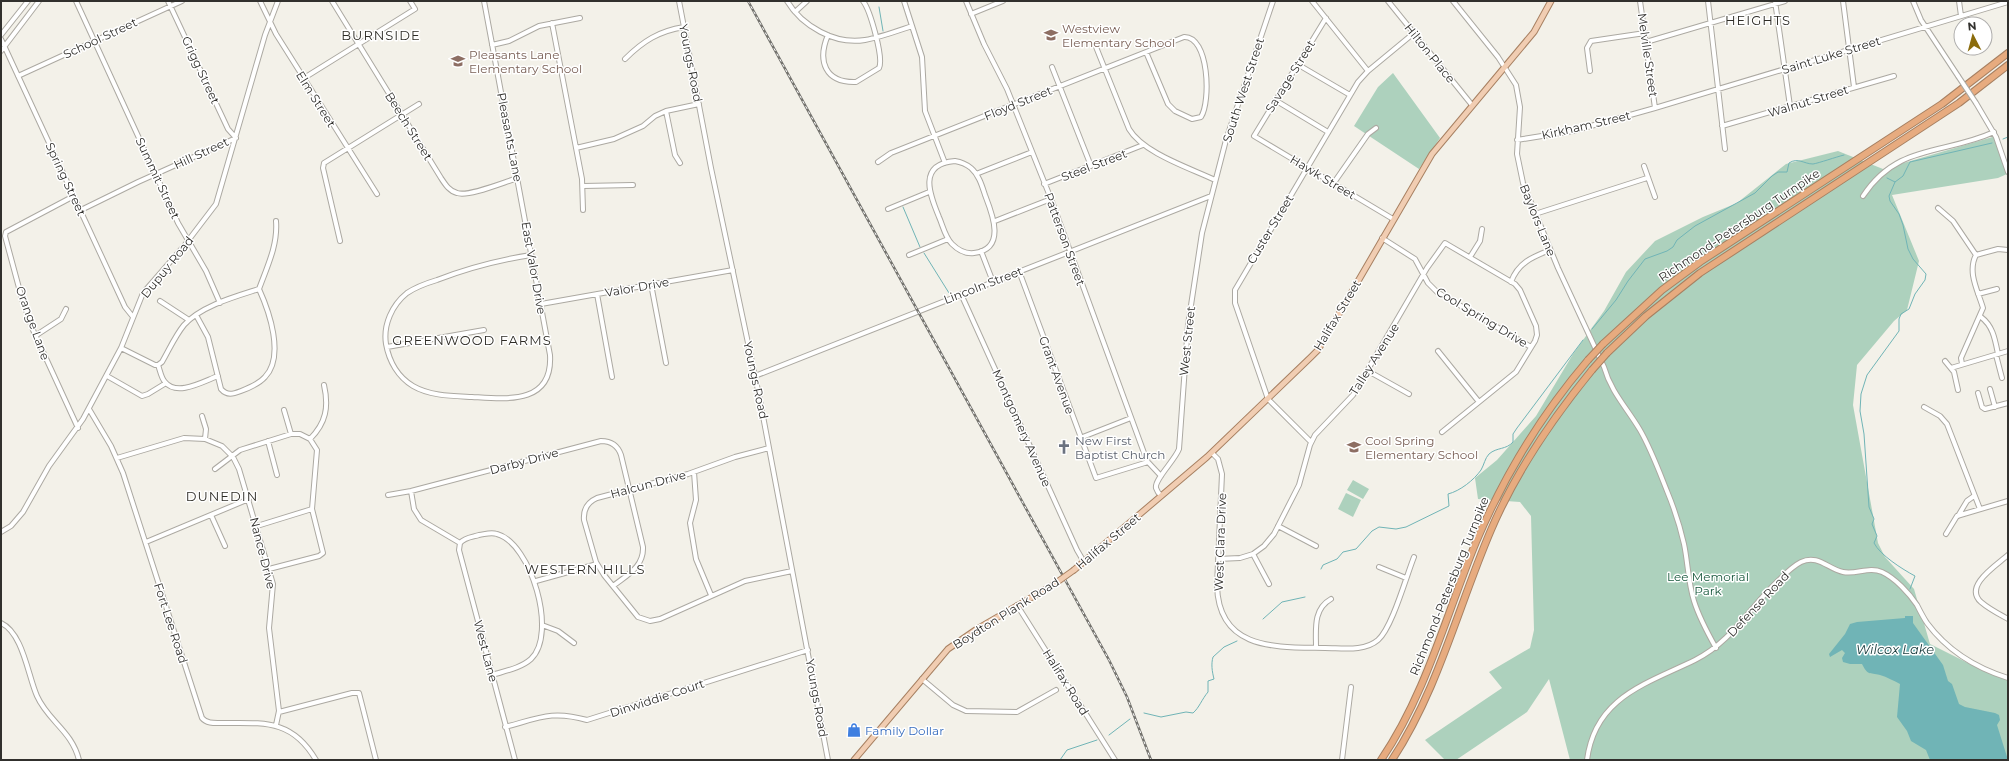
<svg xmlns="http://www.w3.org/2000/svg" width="2009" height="761" font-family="Montserrat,sans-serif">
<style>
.green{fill:#add1bd}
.water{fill:#70b4b6}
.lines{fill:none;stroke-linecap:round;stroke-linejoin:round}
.stream{stroke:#70b4b6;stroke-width:1}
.minor-casing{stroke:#aca9a2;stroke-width:6}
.major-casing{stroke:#a78062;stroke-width:7}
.highway-casing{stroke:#a78062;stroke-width:8}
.minor{stroke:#fff;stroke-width:4}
.major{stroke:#f1cdb2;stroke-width:5}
.highway{stroke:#e7ab7f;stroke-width:6}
.rail-casing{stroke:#73726d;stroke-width:2.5}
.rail{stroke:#fff;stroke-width:1;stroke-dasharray:3;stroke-linecap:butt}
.minor-bridge-casing{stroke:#aca9a2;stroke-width:6;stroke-linecap:butt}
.major-bridge-casing{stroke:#a78062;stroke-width:7;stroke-linecap:butt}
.highway-bridge-casing{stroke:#a78062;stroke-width:8;stroke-linecap:butt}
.minor-bridge{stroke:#fff;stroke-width:4}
.major-bridge{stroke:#f1cdb2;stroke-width:5}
.highway-bridge{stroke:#e7ab7f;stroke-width:6}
.labels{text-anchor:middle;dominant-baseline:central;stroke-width:3;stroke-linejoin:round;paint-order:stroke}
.education-label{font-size:12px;fill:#785e54;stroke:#fff;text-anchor:start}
.street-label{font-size:12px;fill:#31302d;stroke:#fff}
.worship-label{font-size:12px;fill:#5b616d;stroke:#fff;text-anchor:start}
.park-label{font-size:12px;fill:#15563a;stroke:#fff}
.shop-label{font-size:12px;fill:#366cbe;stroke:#fff;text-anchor:start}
.neighbourhood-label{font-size:13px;letter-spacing:1px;fill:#2e2c26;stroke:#fff}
.water-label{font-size:13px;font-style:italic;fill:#16393a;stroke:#fff}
</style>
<rect width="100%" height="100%" fill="#f3f1e9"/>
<path class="green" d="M1393 73 1440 138 1419 169 1354 126 1378 87Z
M1996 136 2007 174 1998 178 1892 195 1919 261 1907 310 1894 321 1857 365 1853 405 1878 543 1885 557 1914 589 1930 644 1968 663 2008 677V760H1570L1549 679 1527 712 1456 760H1445L1425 740 1502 688 1489 672 1530 648 1534 630 1531 516 1520 502 1478 499 1475 478 1497 460 1536 416 1573 354 1604 311 1626 272 1655 241 1703 217 1737 203 1786 164 1838 151 1883 169Z
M1353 480 1369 489 1363 499 1347 490Z
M1346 493 1361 500 1353 517 1338 509Z"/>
<path class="water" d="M1905 616H1913V623L1943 665 1948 681 1952 684 1959 704 1965 707 1995 713 1999 715 2000 720 1997 725 2008 760H1930L1926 750 1911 741 1907 731 1897 717 1900 684C1894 681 1887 677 1880 675 1869 672 1868 676 1862 664H1850L1843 662 1842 658 1845 653 1842 650 1830 657 1829 654 1845 634 1850 624 1857 622 1905 618Z"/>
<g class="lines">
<path class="stream" d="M879 7 883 31
M2003 139 2008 137
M1887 178 1895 182 1903 176 1910 162 1992 143
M1895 182 1889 196 1890 201 1899 214 1903 225 1908 249 1913 259 1926 274 1925 280 1915 294 1909 309 1901 314 1899 319V331L1867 375 1861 394 1860 411 1864 434 1869 507 1874 519 1872 524 1877 536 1874 543C1880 555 1902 569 1915 576L1910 589
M903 207 920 247
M924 253 949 293
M1592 329 1616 300 1628 281 1645 259 1667 251 1673 247 1677 240 1695 226 1755 193 1772 176 1778 172H1787L1789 163C1798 157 1804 164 1813 164 1819 163 1836 157 1844 155
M1321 569 1323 565 1337 559 1343 552 1356 549 1372 531 1379 527 1396 529 1406 527 1449 506 1448 494C1460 491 1474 480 1481 470 1484 465 1485 458 1489 454 1497 447 1506 450 1513 442V434L1517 428 1583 340
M1263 619 1282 602 1305 597
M1144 713 1161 717 1186 712 1193 713C1199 708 1202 699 1208 692V681L1214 679C1212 671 1211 664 1213 657L1224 647 1237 641
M1109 735 1130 719
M1060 760 1067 750 1097 740"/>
<defs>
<path id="minor" d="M76 1 178 223 206 271 220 303
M260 1 276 34 377 194
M332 1 441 178C445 184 449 191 457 193 469 197 504 182 518 178
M484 1 550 355C553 405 506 399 472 397 453 396 430 396 413 386 398 377 389 361 386 344 383 325 392 305 407 293 416 287 427 283 437 280 468 268 499 260 531 255
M679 1 711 168 759 395 828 760
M787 1C802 26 835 45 865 40 881 37 897 31 912 26
M904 1 922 57 925 111 945 163
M966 1 984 44 1007 89 1051 199 1147 461 1161 476
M1312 1 1368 71
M1388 1 1472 105
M1453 1 1498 57 1516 85 1520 107 1517 154 1523 183 1558 268 1604 367C1611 392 1627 408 1640 430 1651 449 1659 471 1667 491 1674 508 1680 526 1684 544 1688 563 1688 582 1694 601 1699 617 1707 632 1716 648
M1640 1 1655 108
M1708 1 1725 149
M1775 1 1790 106
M1843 1 1854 87
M1913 1 1921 20 1958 76
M1959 1 1961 16
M795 12 807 1
M971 14 1003 1
M1326 18 1254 136 1393 219
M552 23 582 179 583 210
M1 35 28 1
M828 35C817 61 825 83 856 82L879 68C884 58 870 10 863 1
M1 39 125 307 133 317
M1646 42 1785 1
M492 45 509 41 539 26 580 18
M1096 47 1129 129C1143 153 1190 168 1215 180
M1 51 39 1
M625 59C643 41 659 31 684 27
M1297 64 1350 95
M1052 67 1091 166
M1590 71 1587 48 1591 41 1645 33
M18 76 182 1
M304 78 415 9 410 1
M1275 100 1328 132
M1976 103 1996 137 2008 172
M666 111 675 155 680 163
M1722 126 1894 76
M1517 140 1573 131 1655 108 2008 2
M576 148 614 139 643 126 655 116 666 111 699 104
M955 161C961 162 966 164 971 168 979 175 982 186 985 195 992 213 1007 249 974 253 966 254 958 250 952 244 945 237 943 226 939 217 930 195 917 164 955 161Z
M878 162 891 153 1184 37C1209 36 1211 101 1201 117L1192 119 1175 111 1168 104 1146 52
M1644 166 1655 197
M976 174 1032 152
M1044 184 1143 145
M1333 184 1368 134 1376 128
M583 186 633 185
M74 196 6 232 5 236 22 299 33 330 78 428
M1863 196C1898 143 1944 155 1994 132
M1938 208 1953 221 1976 255
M888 209 929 192
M81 210 138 182 236 138 228 129 168 1
M1535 214 1647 178
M995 221 1051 199
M1382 238 1415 259 1428 283 1437 292 1531 347
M340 241 323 168 324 163 419 104
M981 251 993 282
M909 255 948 239
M1470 257 1480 241 1482 229
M1019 271 1096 478 1148 462
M1511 282C1518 263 1532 257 1550 250
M651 284 666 363
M259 289C267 267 278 245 276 221
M597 294 612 377
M961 294 1077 550 1084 562
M1978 294 1997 289
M160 301 189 320
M541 304 733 270
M196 315 208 337 221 389C227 396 233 394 241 391 249 388 259 384 265 377 285 356 269 311 259 289
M1981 317C1993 326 1995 339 1998 354
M35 336 61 319 66 309
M387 347 484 330
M121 348 155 365H158
M1438 351 1479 402
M1996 355 2002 378
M1945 361 1954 372 1958 390
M1962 364 1961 358 1983 308C1978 291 1967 272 1976 255L1998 249 2008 250
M158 365 162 362C169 350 175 336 184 325 201 306 234 297 259 289
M158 365C160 370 161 378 165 382 177 397 204 381 218 376
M1951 368 2008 351
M1368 371 1409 394
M107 376 142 396 148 394 166 383
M755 376 1211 196
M1990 389 1995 407
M1978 393 1982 407 1985 409 2008 403
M1924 407 1940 416 1947 424 1980 509
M89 409 111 446 123 473 202 718C207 724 215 723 222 723 264 723 292 719 316 760
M284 410 291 434
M202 416 206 429 205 439
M1080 438 1131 418
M310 439C326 423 329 407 324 385
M268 441 277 475
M1311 442 1268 399 1235 303V290L1358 82 1368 71 1414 33
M769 448 735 457 688 474 597 498C588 502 583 509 584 520L596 562 604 575 638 617 650 621 660 619 745 581 792 571
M1212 453 1218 459 1222 474 1217 586C1219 651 1277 647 1325 648 1342 648 1364 652 1378 640 1392 628 1406 577 1414 557
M117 458 184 438 205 439 222 446 233 457 239 469 273 584 269 628 279 711 276 725
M215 469 240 450 291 434H300L310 439 317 450 312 509 323 553 319 556 269 569
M694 472 696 500 690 523 696 559 711 595
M411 491 414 509 421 520 460 543
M388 495 411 491 601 441C611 441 618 446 621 455L643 547C644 567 627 575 613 586
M1161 496C1159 494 1157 491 1156 488 1154 480 1175 460 1179 449L1188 325 1202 233 1226 140 1273 1
M211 515 225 546
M1958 516 1967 501 1974 496
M257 526 312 509
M1278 526 1316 546
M1 532 11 526 23 512 49 466 83 419 121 348 143 293 184 246 216 204 265 35 278 1
M1946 534 1957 516 2008 501
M146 542 249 499
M460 543C465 537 473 537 479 535 486 534 491 532 497 534 531 543 558 634 531 659 521 668 505 671 492 675
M460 543 459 550 515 760
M1253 554 1269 584
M2008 555C1997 565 1963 586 1981 602 1989 609 1999 614 2008 619
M1218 559 1240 558 1253 554 1264 546 1274 534 1299 485 1310 445 1315 435 1353 395 1427 268 1445 243 1515 284 1520 290 1536 326 1537 335 1535 341 1516 372 1442 432
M1379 567 1406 578
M536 581 597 564
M1017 605 1115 760
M1 623C23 633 28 676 37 696 48 721 72 731 79 760
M542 625 558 631 574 643
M1316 647C1316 629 1313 609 1331 599
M922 679 953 705 966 711 1017 712 1056 690
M279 712 352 693H359L376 760
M505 727C539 718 552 710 587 720L808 650
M1342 760 1351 687
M1587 760C1595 697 1646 684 1695 660 1733 641 1750 606 1780 579 1786 573 1793 566 1801 562 1818 554 1828 569 1843 572 1856 575 1869 566 1882 572 1895 578 1909 593 1917 605 1920 611 1923 617 1927 623 1947 650 1976 668 2008 678"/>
<path id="major" d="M1074 570 1207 457 1311 357 1318 350 1432 154 1534 32 1551 1
M854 760 948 649 977 629 1053 585"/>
<path id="highway" d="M1603 344 1662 290 1700 262 1942 104 2008 53
M1607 353 1646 316 1700 273 1959 103 2008 65
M1381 760C1426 694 1446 615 1476 542 1504 476 1541 415 1588 360
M1392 760C1438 690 1458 607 1491 530 1516 471 1552 419 1592 370"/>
</defs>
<use href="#minor" class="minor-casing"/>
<use href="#major" class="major-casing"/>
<use href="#highway" class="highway-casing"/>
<use href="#minor" class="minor"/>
<use href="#major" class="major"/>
<use href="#highway" class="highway"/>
<defs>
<path id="rail" d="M748 1 1109 660 1127 697 1151 760"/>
</defs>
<use href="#rail" class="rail-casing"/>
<use href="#rail" class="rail"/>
<defs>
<path id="minor-bridge" d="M1958 76 1976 103"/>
<path id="major-bridge" d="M1053 585 1074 570"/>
<path id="highway-bridge" d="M1588 360 1603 344
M1592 370 1607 353"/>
</defs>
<use href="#minor-bridge" class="minor-bridge-casing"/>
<use href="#major-bridge" class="major-bridge-casing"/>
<use href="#highway-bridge" class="highway-bridge-casing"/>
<use href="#minor-bridge" class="minor-bridge"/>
<use href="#major-bridge" class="major-bridge"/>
<use href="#highway-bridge" class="highway-bridge"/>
</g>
<defs>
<symbol id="school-bare" viewBox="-9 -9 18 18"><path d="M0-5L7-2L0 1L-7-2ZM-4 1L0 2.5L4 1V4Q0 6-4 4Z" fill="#8d6e63" stroke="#fff" stroke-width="2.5" paint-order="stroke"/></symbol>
<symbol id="church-bare" viewBox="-9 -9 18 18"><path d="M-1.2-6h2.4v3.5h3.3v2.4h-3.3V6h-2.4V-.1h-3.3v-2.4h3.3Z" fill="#6b7280" stroke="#fff" stroke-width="2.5" paint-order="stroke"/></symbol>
<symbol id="shop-bare" viewBox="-9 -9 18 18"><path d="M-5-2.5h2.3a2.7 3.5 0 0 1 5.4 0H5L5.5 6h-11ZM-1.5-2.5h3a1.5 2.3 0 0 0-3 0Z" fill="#3f7fe0" stroke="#fff" stroke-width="2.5" paint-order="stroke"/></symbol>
</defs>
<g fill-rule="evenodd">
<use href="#school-bare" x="1041" y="25" width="20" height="20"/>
<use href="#school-bare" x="448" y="51" width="20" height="20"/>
<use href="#church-bare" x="1054" y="437" width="20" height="20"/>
<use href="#school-bare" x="1344" y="437" width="20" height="20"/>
<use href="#shop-bare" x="844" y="720" width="20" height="20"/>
</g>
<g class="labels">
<g class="education-label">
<text x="1062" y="28">Westview<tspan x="1062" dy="14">Elementary School</tspan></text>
<text x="469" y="54">Pleasants Lane<tspan x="469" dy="14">Elementary School</tspan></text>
<text x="1365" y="440">Cool Spring<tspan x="1365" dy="14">Elementary School</tspan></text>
</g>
<g class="street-label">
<text transform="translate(100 38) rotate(-25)">School Street</text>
<text transform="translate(1430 53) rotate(51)">Hilton Place</text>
<text transform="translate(1648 55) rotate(82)">Melville Street</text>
<text transform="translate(1831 55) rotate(-17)">Saint Luke Street</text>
<text transform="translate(691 63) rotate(79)">Youngs Road</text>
<text transform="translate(201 70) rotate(65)">Grigg Street</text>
<text transform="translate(1290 76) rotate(-58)">Savage Street</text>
<text transform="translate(1243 90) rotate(-72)">South West Street</text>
<text transform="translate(316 99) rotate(58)">Elm Street</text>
<text transform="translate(1808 101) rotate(-17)">Walnut Street</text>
<text transform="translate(1018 103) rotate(-22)">Floyd Street</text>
<text transform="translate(1586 125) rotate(-13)">Kirkham Street</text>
<text transform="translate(409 126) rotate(58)">Beech Street</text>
<text transform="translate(510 137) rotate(79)">Pleasants Lane</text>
<text transform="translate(201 153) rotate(-25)">Hill Street</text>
<text transform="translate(1094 165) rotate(-21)">Steel Street</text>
<text transform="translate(1323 177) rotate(31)">Hawk Street</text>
<text transform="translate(158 178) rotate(65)">Summit Street</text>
<text transform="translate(66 179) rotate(65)">Spring Street</text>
<text transform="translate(1538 220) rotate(68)">Baylors Lane</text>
<text transform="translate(1739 225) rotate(-34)">Richmond-Petersburg Turnpike</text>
<text transform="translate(1270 229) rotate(-59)">Custer Street</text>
<text transform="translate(1065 239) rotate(70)">Patterson Street</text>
<text transform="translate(167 267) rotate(-51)">Dupuy Road</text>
<text transform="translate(534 268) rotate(80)">East Valor Drive</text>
<text transform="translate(983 285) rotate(-21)">Lincoln Street</text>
<text transform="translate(637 287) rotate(-10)">Valor Drive</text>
<text transform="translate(1337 315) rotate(-59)">Halifax Street</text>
<text transform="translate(1482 317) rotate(31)">Cool Spring Drive</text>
<text transform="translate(33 323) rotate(70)">Orange Lane</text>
<text transform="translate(1187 341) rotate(-84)">West Street</text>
<text transform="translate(1374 359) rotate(-58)">Talley Avenue</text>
<text transform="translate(1057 375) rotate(70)">Grant Avenue</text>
<text transform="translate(756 380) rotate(78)">Youngs Road</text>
<text transform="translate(1022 428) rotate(66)">Montgomery Avenue</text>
<text transform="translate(524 461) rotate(-15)">Darby Drive</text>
<text transform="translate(648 484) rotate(-15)">Halcun Drive</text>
<text transform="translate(1108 541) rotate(-40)">Halifax Street</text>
<text transform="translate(1220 542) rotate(-88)">West Clara Drive</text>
<text transform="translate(263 553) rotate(76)">Nance Drive</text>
<text transform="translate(1449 586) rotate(-68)">Richmond-Petersburg Turnpike</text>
<text transform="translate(1758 604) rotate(-47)">Defense Road</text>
<text transform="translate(1006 613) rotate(-32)">Boydton Plank Road</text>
<text transform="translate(171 623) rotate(72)">Fort Lee Road</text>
<text transform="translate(486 651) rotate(75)">West Lane</text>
<text transform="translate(1066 682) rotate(58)">Halifax Road</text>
<text transform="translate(657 698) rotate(-18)">Dinwiddie Court</text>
<text transform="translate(817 698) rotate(80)">Youngs Road</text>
</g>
<g class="worship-label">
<text x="1075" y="440">New First<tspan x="1075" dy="14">Baptist Church</tspan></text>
</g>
<g class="park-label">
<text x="1708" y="576">Lee Memorial<tspan x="1708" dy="14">Park</tspan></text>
</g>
<g class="shop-label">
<text x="865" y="730">Family Dollar</text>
</g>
<g class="neighbourhood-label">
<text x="1758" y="20">HEIGHTS</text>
<text x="381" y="35">BURNSIDE</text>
<text x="472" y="340">GREENWOOD FARMS</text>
<text x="222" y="496">DUNEDIN</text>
<text x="585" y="569">WESTERN HILLS</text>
</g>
<g class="water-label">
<text x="1895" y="649">Wilcox Lake</text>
</g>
</g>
<rect width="2009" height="761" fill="none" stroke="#31302d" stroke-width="4"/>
<g transform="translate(1973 36) rotate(354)"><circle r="19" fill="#ffffff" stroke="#adacab"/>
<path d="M0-3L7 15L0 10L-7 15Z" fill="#8b6c0c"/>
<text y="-6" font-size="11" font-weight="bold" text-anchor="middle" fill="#31302d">N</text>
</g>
</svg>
